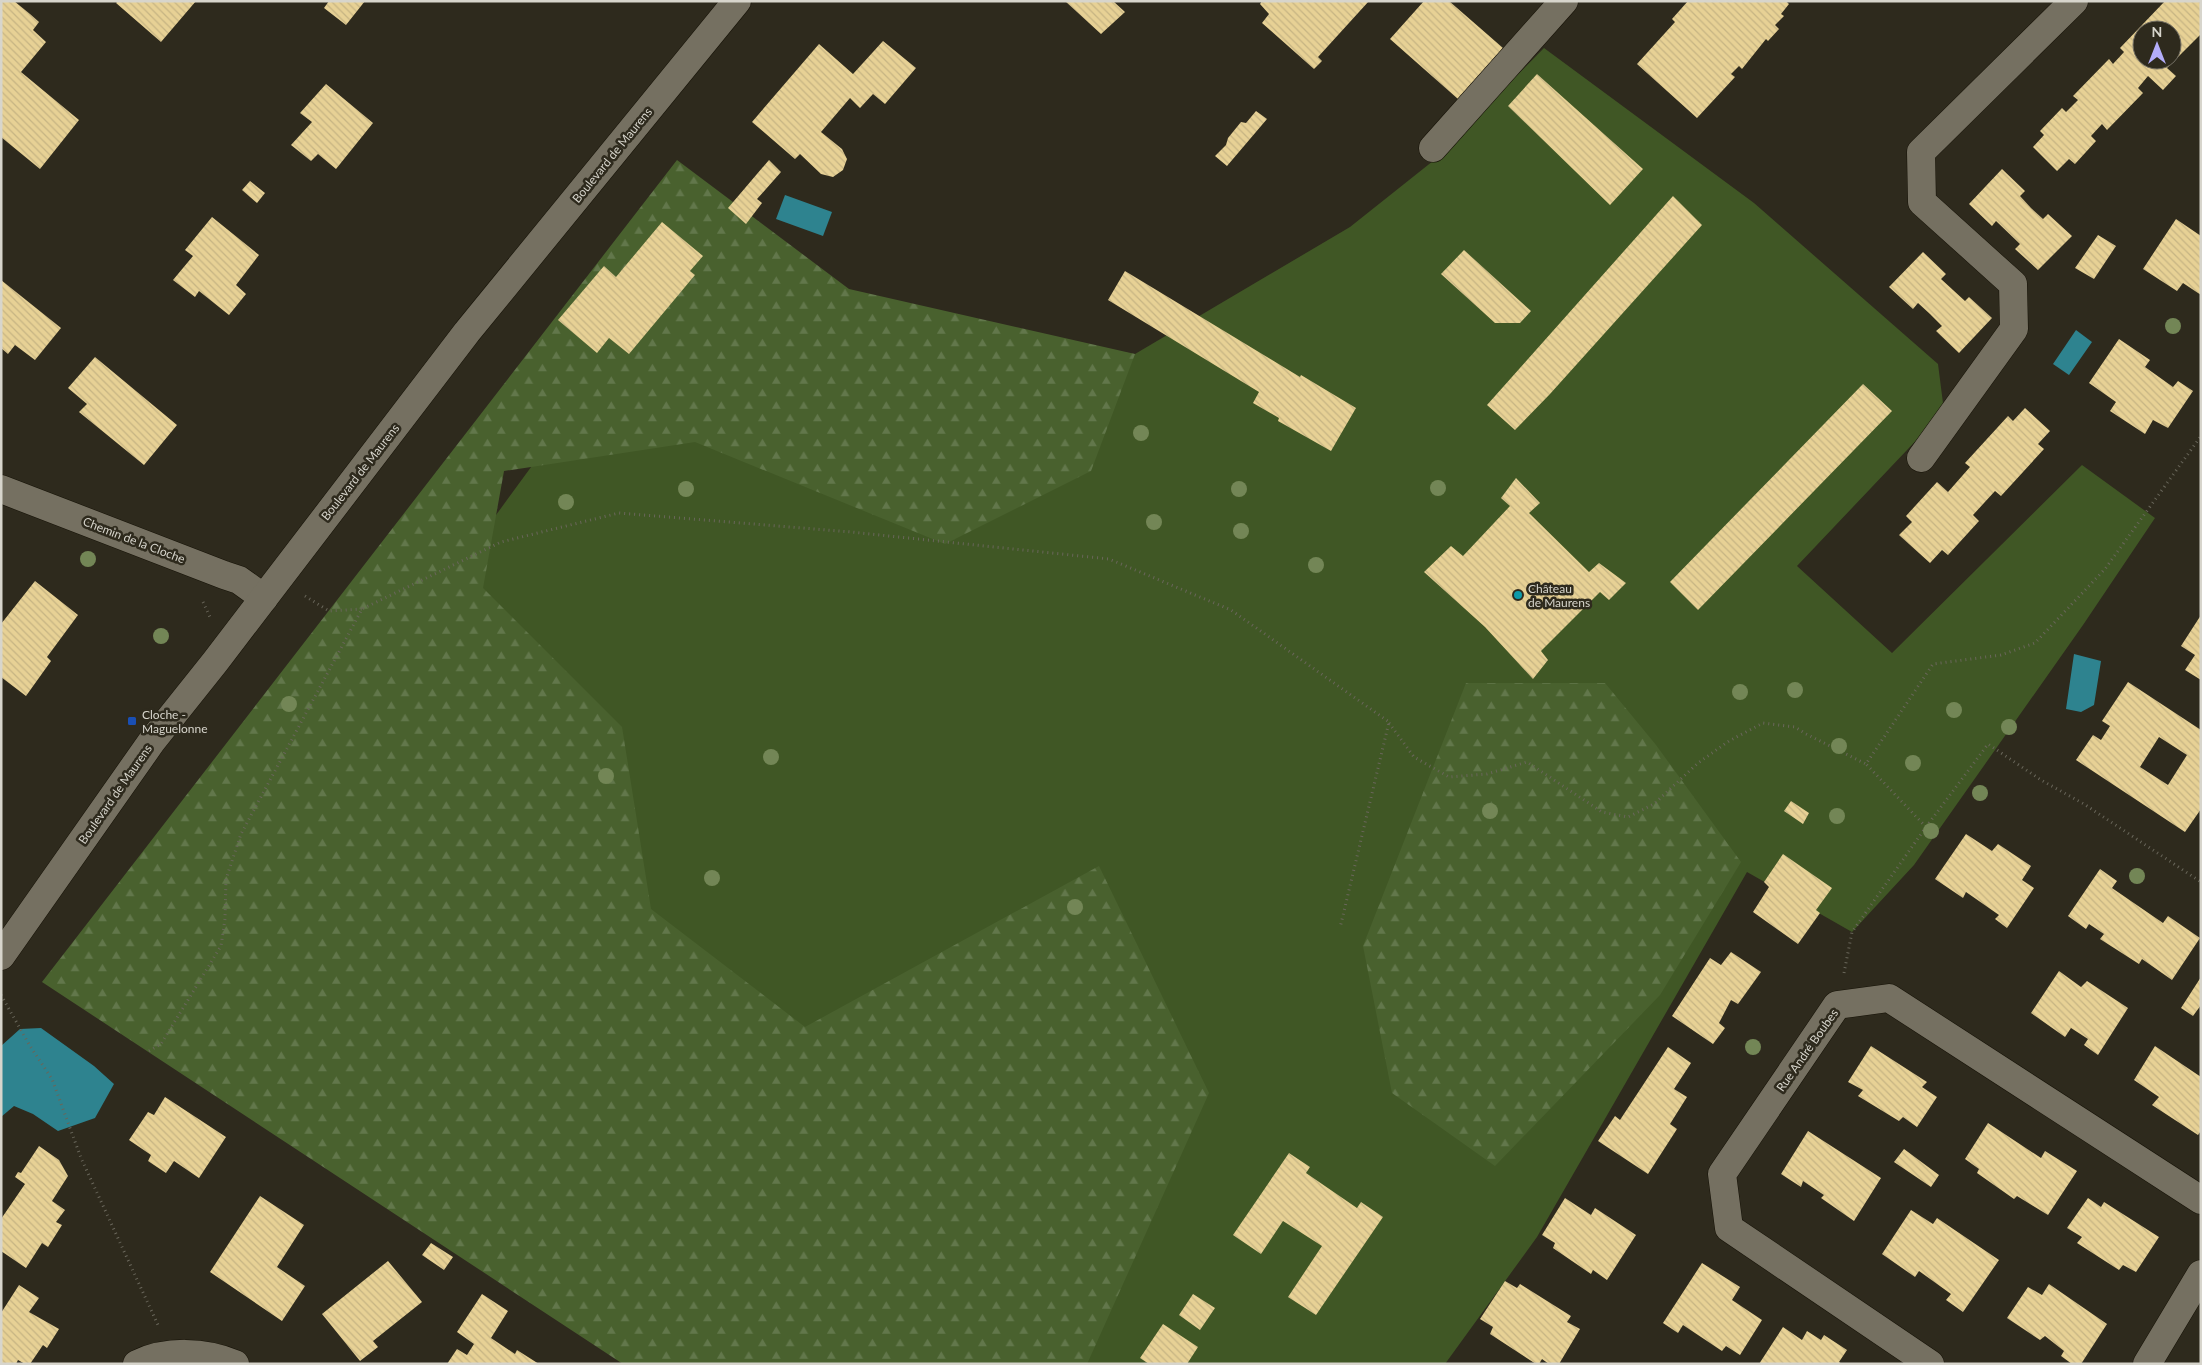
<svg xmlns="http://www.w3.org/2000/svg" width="2202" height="1365" font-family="Lato,sans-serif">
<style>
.green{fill:#405725}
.forest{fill:url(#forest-firs)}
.water{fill:#2e838f}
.building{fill:url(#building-back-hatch);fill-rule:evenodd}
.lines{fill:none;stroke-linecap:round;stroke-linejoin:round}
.minor-casing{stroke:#161207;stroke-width:29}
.tertiary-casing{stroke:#161207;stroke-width:29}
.path{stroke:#69665a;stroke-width:3;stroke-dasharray:1 4;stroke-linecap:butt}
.minor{stroke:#757061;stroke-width:28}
.tertiary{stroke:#757061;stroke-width:28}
.tree{fill:#738656}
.culture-dot{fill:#0f9aa8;stroke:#2e2a1d;stroke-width:2}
.transit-dot{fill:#1a4fb4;stroke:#2e2a1d;stroke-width:2}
.labels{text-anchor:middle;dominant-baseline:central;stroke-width:5;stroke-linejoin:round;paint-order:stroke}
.street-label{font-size:12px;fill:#d7d5cc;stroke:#2e2a1d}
.poi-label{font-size:12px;fill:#d7d5cc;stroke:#2e2a1d;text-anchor:start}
</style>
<defs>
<pattern id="forest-firs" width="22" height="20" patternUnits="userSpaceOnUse" patternTransform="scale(1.25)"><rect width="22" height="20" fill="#49612e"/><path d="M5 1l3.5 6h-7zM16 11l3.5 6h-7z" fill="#62774b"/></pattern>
<pattern id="building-back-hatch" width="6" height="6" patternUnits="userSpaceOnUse" patternTransform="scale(1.25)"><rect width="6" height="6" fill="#e7d195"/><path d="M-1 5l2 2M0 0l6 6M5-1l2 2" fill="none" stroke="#c6b483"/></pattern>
</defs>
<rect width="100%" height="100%" fill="#2e2a1d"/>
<path class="green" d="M1544 48 1754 203 1938 364 1944 411 1797 566 1892 653 2082 465 2155 518 2083 625 1914 865 1852 932 1747 872 1537 1237 1445 1364H883L253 847 668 280 1135 354 1350 227 1433 161Z"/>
<path class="forest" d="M677 160 849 289 1135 354 1091 471 945 544 695 442 504 471 483 588 622 727 651 909 805 1027 1099 866 1209 1093 1087 1364H623L42 982Z
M1466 683H1605L1656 745 1741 862 1660 995 1495 1166 1392 1093 1363 946Z"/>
<path class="water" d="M785 195 832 212 823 236 776 219Z
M2076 330 2092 342 2069 375 2053 364Z
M2074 654 2101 661 2094 705 2081 712 2066 709Z
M41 1028 94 1066 114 1084 95 1118 58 1131 33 1114 14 1106 1 1117V1046L20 1029Z"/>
<path class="building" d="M1 1H14L30 14 39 22 33 30 46 42 21 72 79 120 40 169 1 137Z
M118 1H196L161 42 116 3Z
M329 1H365L346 25 324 8Z
M1065 1H1113L1125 12 1101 34Z
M1262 1H1369L1318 57 1322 61 1314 69 1262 23 1269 14 1260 4Z
M1424 1H1449L1503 48 1458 99 1390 39Z
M1688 1H1786L1789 4 1781 14 1784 16 1775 25 1779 29 1768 41 1766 39 1742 69 1739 66 1731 74 1735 77 1697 118 1637 64 1675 22 1672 19Z
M2165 1H2201V34L2167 68 2176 76 2163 90 2148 76 2138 88 2143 93 2107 130 2102 124 2091 136 2096 141 2075 164 2069 159 2057 171 2033 147 2044 135 2040 131 2062 108 2066 112 2078 100 2073 96 2109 59 2113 64 2124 52 2120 48ZM2142 30H2172V60H2142Z
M883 41 916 68 885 104 873 94 860 108 850 98 821 132 842 149 847 159 843 170 833 177 821 174 800 154 795 159 752 122 819 44 853 74Z
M1537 74 1643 169 1610 205 1508 106Z
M326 84 373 123 336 169 318 154 311 161 291 145 312 122 300 113Z
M1256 111 1267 119 1227 166 1215 156 1226 145 1228 138 1241 122 1246 123Z
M769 160 781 172 757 199 762 203 746 224 728 208Z
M2002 169 2025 191 2020 196 2031 208 2043 219 2048 214 2072 236 2038 270 2015 249 2020 244 1996 221 1992 226 1969 204Z
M250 181 265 193 257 203 242 190Z
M1673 196 1702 225 1550 394 1515 430 1487 405Z
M212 217 259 255 236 285 246 294 229 315 199 291 195 297 173 280 193 256 185 250Z
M2176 219 2201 236V295L2183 283 2177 291 2143 269Z
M662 222 703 256 690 271 695 275 629 354 609 338 597 353 558 320 604 266 616 277Z
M2098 235 2116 246 2094 279 2075 268Z
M1464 250 1531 311 1520 323H1495L1441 274Z
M1923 252 1946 274 1941 279 1965 301 1969 297 1992 318 1959 353 1936 331 1942 326 1930 314 1918 303 1913 309 1889 287Z
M1125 271 1300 377 1301 375 1356 408 1331 451 1278 421 1279 418 1253 403 1259 392 1108 300Z
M1 280 61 328 35 360 15 345 8 354 1 348Z
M2119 339 2150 360 2145 367 2173 387 2178 381 2193 391 2168 428 2153 420 2145 434 2110 411 2116 402 2089 383Z
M95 357 177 425 144 465 79 412 87 404 68 388Z
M1863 384 1892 411 1698 610 1670 582Z
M2025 408 2050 431 2038 444 2044 449 2001 496 1995 491 1973 515 1979 521 1948 555 1942 550 1930 563 1899 535 1912 522 1906 516 1937 482 1948 492 1970 467 1965 463 2008 416 2013 421Z
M1516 478 1540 503 1529 513 1589 572 1599 563 1626 583 1609 600 1600 592 1541 651 1548 660 1533 679 1485 627 1424 572 1451 546 1463 556 1510 506 1501 498Z
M35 581 78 615 47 657 51 661 26 696 1 677V624Z
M2201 615V680L2185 670 2195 655 2181 646Z
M2128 682 2201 730V809L2185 832 2076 760 2093 735 2101 740 2110 726 2102 721ZM2159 737 2187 755 2168 785 2140 767Z
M1791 801 1809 813 1803 824 1784 811Z
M1966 834 1992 851 1998 844 2031 866 2022 880 2034 888 2007 928 1995 919 1999 915 1966 892 1963 898 1935 879Z
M1783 854 1832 888 1816 910 1820 913 1798 944 1753 912 1769 887 1764 882Z
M2100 869 2117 881 2112 888 2163 923 2168 916 2200 938 2172 980 2142 959 2139 964 2100 939 2104 934 2089 924 2086 929 2068 916Z
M1731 952 1761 972 1738 1004 1731 1000 1719 1023 1725 1028 1713 1044 1672 1016 1710 958 1721 965Z
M2059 971 2081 987 2087 981 2128 1008 2098 1055 2084 1045 2088 1039 2071 1028 2065 1037 2031 1013Z
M2201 977V1005L2193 1016 2181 1008Z
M1871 1046 1927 1082 1922 1087 1937 1097 1917 1127 1903 1117 1899 1121 1858 1096 1863 1090 1848 1082Z
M2155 1046 2201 1077V1131L2198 1135 2152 1105 2159 1097 2134 1080Z
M1668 1047 1691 1063 1674 1089 1687 1097 1670 1124 1677 1129 1648 1174 1598 1141 1615 1116 1620 1120Z
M165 1097 226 1137 199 1178 174 1161 166 1173 148 1161 151 1155 129 1140 148 1112 154 1115Z
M1988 1123 2041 1158 2045 1151 2077 1171 2048 1215 2017 1196 2014 1199 1977 1173 1979 1169 1965 1159Z
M1808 1131 1881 1178 1854 1221 1821 1198 1824 1195 1803 1181 1801 1187 1781 1174Z
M39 1146 59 1160 68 1176 52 1201 65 1210 56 1222 62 1225 48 1247 42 1243 26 1268 1 1251V1219L25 1184 15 1177 18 1172 21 1173Z
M1904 1149 1939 1175 1931 1187 1894 1162Z
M1289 1153 1310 1167 1306 1173 1357 1208 1361 1202 1383 1217 1316 1315 1288 1297 1322 1246 1283 1221 1261 1254 1233 1235Z
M260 1196 304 1225 277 1267 305 1286 282 1321 210 1272Z
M1565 1198 1591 1215 1595 1208 1636 1235 1607 1280 1593 1270 1591 1274 1553 1248 1555 1243 1542 1235Z
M2088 1198 2101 1207 2104 1202 2159 1237 2136 1272 2123 1265 2119 1270 2077 1243 2082 1237 2067 1228Z
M1911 1210 1933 1224 1937 1218 1999 1260 1963 1312 1946 1300 1951 1294 1919 1271 1915 1277 1882 1254Z
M431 1243 453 1257 444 1270 422 1255Z
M388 1261 422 1302 373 1341 378 1347 360 1361 322 1314Z
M1702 1263 1740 1287 1732 1300 1762 1320 1740 1355 1726 1346 1722 1351 1683 1325 1678 1333 1663 1323Z
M1505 1281 1517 1288 1520 1284 1571 1316 1567 1322 1580 1329 1559 1364H1549L1542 1359 1539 1364H1536L1490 1334 1493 1327 1480 1319Z
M2049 1284 2107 1324 2081 1364H2072L2061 1356 2064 1351 2045 1336 2040 1340 2007 1318 2028 1287 2042 1295Z
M19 1285 39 1298 29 1312 59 1329 47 1348 43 1345 30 1364H25L18 1360 16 1364H1V1313Z
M482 1294 508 1311 491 1338 515 1354 517 1350 539 1364H447L457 1349 467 1355 474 1344 457 1332Z
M1193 1294 1215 1308 1200 1330 1179 1315Z
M1163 1324 1198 1347 1187 1364H1149L1140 1358Z
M1783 1327 1802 1340 1807 1331 1821 1340 1824 1335 1847 1350 1839 1362 1842 1364H1759Z"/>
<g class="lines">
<defs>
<path id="minor" d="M1433 148 1564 1
M1921 458 2014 329 2013 284 1922 202 1921 152 2074 1
M1 489 224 575 239 580 264 598
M137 1364C166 1350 205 1351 235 1364
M1930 1364 1729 1228 1722 1174 1837 1005 1889 998 2201 1200
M2147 1364 2201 1274"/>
<path id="tertiary" d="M1 956 152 741 215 662 467 332 737 1"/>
</defs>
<use href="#minor" class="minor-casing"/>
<use href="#tertiary" class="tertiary-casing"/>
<path class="path" d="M305 596 329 611 362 609
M203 602 210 617
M1389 723 1414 757 1449 777 1487 774 1527 762 1602 812 1628 817 1654 804 1698 763 1729 741 1763 723 1795 727 1806 734 1866 764
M1926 827 1866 764 1933 664 2001 655 2035 643 2105 569 2201 436
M1844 973 1852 932 1926 827 1988 744 2041 780 2084 804 2201 882
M1 995 30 1046 52 1079 81 1158 158 1325
M149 1051 161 1044 221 946 225 919 226 879 241 834 362 609 501 542 619 513 851 532 1109 559 1231 610 1389 722 1340 928"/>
<use href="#minor" class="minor"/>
<use href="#tertiary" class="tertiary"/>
</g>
<g class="tree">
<circle cx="2173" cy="326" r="8"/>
<circle cx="1141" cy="433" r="8"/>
<circle cx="1438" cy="488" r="8"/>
<circle cx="686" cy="489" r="8"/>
<circle cx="1239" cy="489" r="8"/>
<circle cx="566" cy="502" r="8"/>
<circle cx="1154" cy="522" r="8"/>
<circle cx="1241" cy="531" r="8"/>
<circle cx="88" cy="559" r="8"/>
<circle cx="1316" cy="565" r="8"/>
<circle cx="161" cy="636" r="8"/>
<circle cx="1795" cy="690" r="8"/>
<circle cx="1740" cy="692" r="8"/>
<circle cx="289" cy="704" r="8"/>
<circle cx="1954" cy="710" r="8"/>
<circle cx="2009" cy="727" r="8"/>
<circle cx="1839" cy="746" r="8"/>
<circle cx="771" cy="757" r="8"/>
<circle cx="1913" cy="763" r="8"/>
<circle cx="606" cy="776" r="8"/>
<circle cx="1980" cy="793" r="8"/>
<circle cx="1490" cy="811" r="8"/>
<circle cx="1837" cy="816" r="8"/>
<circle cx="1931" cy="831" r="8"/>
<circle cx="2137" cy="876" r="8"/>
<circle cx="712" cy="878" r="8"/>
<circle cx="1075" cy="907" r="8"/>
<circle cx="1753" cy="1047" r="8"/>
</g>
<circle class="culture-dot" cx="1518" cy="595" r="5"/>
<rect class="transit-dot" x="127" y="716" width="10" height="10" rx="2.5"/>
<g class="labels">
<g class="street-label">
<text transform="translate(612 155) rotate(-51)">Boulevard de Maurens</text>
<text transform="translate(360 472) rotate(-52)">Boulevard de Maurens</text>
<text transform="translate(134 540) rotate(21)">Chemin de la Cloche</text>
<text transform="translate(115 794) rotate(-55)">Boulevard de Maurens</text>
<text transform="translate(1807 1050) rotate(-55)">Rue André Boubes</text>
</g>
<g class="poi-label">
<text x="1528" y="588">Château<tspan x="1528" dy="14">de Maurens</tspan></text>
<text x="142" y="714">Cloche -<tspan x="142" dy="14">Maguelonne</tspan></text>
</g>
</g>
<rect width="2202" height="1365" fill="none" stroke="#d7d5cc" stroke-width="5"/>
<g transform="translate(2157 45)"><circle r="24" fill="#2e2a1d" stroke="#726e63"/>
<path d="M0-4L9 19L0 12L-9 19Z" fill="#b3adf9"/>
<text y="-8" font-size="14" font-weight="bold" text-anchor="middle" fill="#d7d5cc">N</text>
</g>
</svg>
